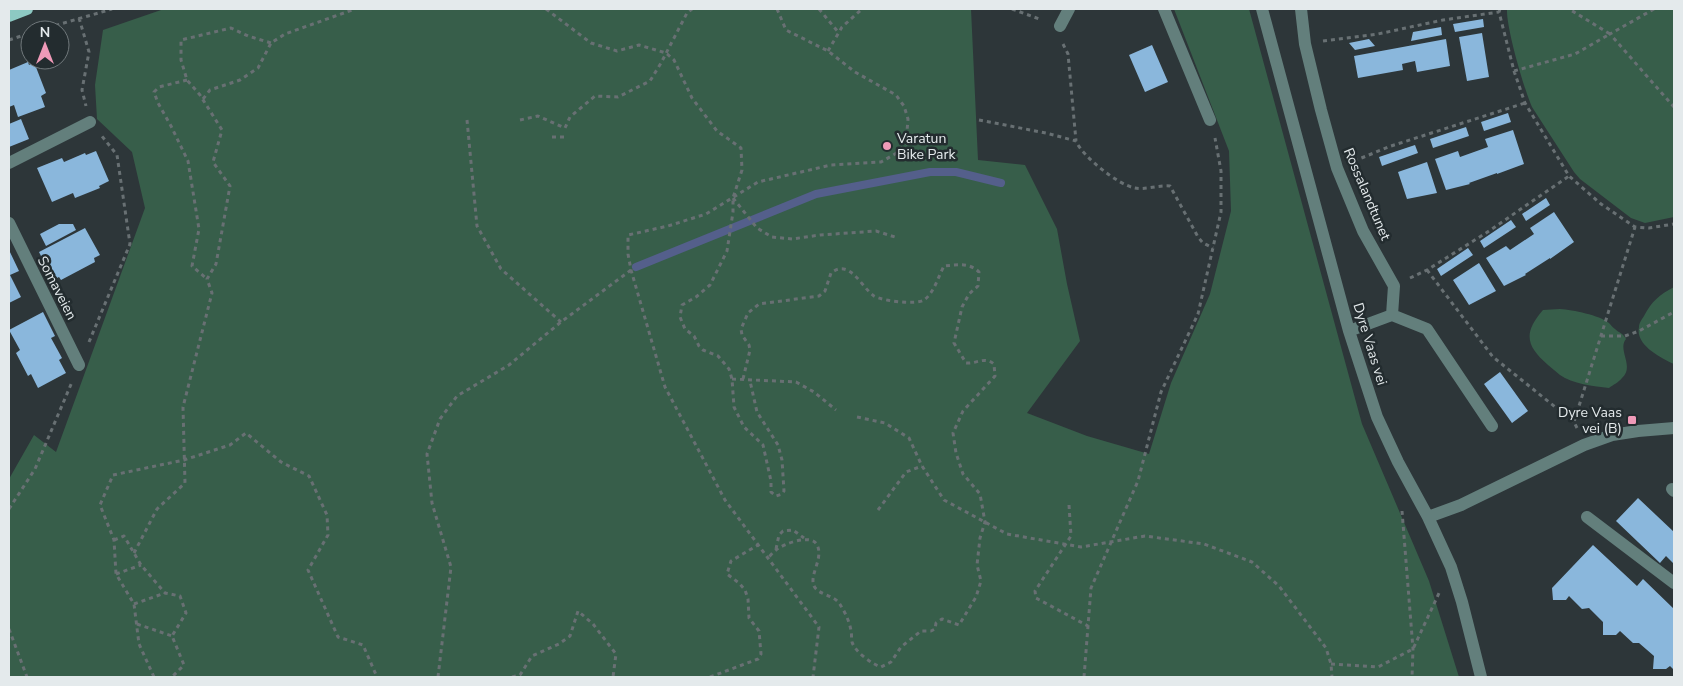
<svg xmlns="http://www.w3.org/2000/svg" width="1683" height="686" font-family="'Nunito Sans',sans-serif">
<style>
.green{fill:#375e4a}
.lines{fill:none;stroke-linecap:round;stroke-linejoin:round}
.stream{stroke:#545f8b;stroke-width:8}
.building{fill:#8ab7dc}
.path{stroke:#687073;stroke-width:3;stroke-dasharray:4 4;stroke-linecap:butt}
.minor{stroke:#637f7c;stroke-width:12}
.major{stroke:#8dc9c3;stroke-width:12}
.poi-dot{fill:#ef9ab8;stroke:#232c2f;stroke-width:2}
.labels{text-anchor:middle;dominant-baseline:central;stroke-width:5;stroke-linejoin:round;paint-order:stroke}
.poi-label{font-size:14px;fill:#e4eaec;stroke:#232c2f;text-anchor:start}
.street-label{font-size:14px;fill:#e4eaec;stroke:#232c2f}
</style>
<rect width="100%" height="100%" fill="#2d3639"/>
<path class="green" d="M164 9H971L978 160 1025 165 1057 229 1067 284 1080 341 1027 413 1087 436 1149 454 1171 383 1210 294 1231 211 1229 151 1174 9H1249L1362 424 1429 581 1459 677H9V479L34 435 56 452 145 208 132 152 97 119 95 85 103 30Z
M1507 9H1674V217L1645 223 1631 218 1580 179 1574 172 1532 107C1524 89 1506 27 1507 9Z
M1674 287V364C1661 358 1635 345 1639 327 1639 323 1642 319 1644 316 1652 301 1659 295 1674 287Z
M1560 309C1573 310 1599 315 1609 323 1611 325 1612 327 1615 329 1619 333 1623 333 1626 339 1617 350 1635 366 1622 378 1619 382 1613 385 1609 388 1594 386 1572 384 1560 375 1556 372 1552 368 1548 365 1526 346 1523 333 1543 310Z"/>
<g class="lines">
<path class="stream" d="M636 267 816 194 930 172H956L1001 183"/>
</g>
<path class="building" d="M1483 19 1484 27 1455 32 1453 24Z
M1441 27 1442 35 1411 41 1413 32Z
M1482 33 1489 77 1467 81 1459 37Z
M1369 39 1375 46 1355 50 1349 43Z
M1446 39 1450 66 1417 72 1415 61 1402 64 1403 70 1358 78 1354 56Z
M1152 45 1168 82 1145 92 1129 55Z
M28 62 29 65 34 62 46 93 41 96 45 107 18 117 14 105 9 107V70Z
M1508 113 1511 122 1484 131 1481 122Z
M21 119 29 139 9 147V124Z
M1466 127 1469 136 1433 148 1430 139Z
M1513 130 1524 164 1497 174V173L1469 183 1470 184 1446 190 1435 159 1458 151 1460 157 1488 147 1485 139Z
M1415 145 1418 153 1382 166 1379 157Z
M96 151 109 181 99 186 100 188 75 198 73 193 52 202 37 168 62 158 64 162 85 153 86 155Z
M1427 162 1437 193 1407 199 1398 172Z
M1546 198 1550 205 1526 221 1522 214Z
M1554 212 1574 242 1550 259V258L1525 274 1526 275 1504 286 1486 258 1506 246 1510 250 1534 234 1530 228Z
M1511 220 1516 227 1484 248 1480 241Z
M59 224H73L76 230 46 246 40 234Z
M85 228 100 255 94 258 95 262 61 280 59 277 53 280 39 252Z
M1468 248 1473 255 1441 276 1437 269Z
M9 250 19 271 10 275 21 297 9 303Z
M1479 263 1496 291 1469 305 1453 280Z
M43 312 55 336 51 338 62 358 59 360 66 373 38 388 31 374 28 376 16 353 20 350 9 330Z
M1500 372 1528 411 1512 423 1484 384Z
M1638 498 1674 532V564L1666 556 1660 563 1616 521Z
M1593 545 1637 586 1643 579 1674 609V670L1670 666 1666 669H1653L1654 656 1639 643H1633L1620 631 1616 635H1603V622L1589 608 1582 609 1569 596 1566 600H1553L1552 588Z"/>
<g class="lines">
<path class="path" d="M546 9 591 43 617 51 639 45 666 53 674 60 692 98 717 131 741 148 742 170 733 198V212L727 251 710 285 696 297 682 305 680 317 685 329 694 336 699 346 703 350 718 356 729 369 732 379 734 407 744 427 763 445 771 481V492L776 496 782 494 784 491 782 460 778 445 757 412 750 381
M777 9 786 30 828 51 855 72 896 95 904 106 908 119 906 144 895 154 881 162 831 165 758 182 706 214 668 226 628 235V254L631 270 665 387 725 500 819 627 813 677
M819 9 839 33
M1012 9 1042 20
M1500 9 1499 12 1514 71 1525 103 1569 176 1601 204 1635 227 1649 228 1674 224
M1654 9 1610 34 1674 107
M79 18 89 52 82 90 86 106
M40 30 112 9
M9 40 30 33
M1323 41 1378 34 1443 20 1499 12
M1063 44 1068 54 1076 141
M828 51 842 27 862 9
M1514 71 1575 54 1610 34 1569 9
M187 80 159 87 154 92 158 103 171 126 188 161 199 229 192 266 207 279
M203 99 210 90 240 80 258 68 271 43 285 34 355 9
M467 120 477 226 501 269 561 322
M520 120 538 116 565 128 570 117 595 96 618 97 650 81 661 63 687 13 692 9
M979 120 1046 133 1076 141C1082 156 1118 185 1135 188 1146 190 1158 185 1170 186L1198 237 1203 243 1213 248
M552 137H565
M1354 161 1391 146 1525 103
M733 198 757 228 772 237 792 239 820 235 876 231 898 238
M1427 270 1493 357 1574 422
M1410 278 1427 270 1486 233 1569 176
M1601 336H1625L1639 331 1674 312
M89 342 130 244 117 155 101 135
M732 379 796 382 814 392 836 410
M743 379 750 350 749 345 742 335 741 329 748 313 759 304 819 296 825 291 831 273C850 258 861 287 874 296 882 301 916 305 924 300 934 293 938 277 944 266 956 265 969 262 979 272L978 286 969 294 962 307 954 343 966 363C977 364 984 356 994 364L995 376 963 411 953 433 956 453 963 474 980 494 985 522 980 538 977 565 981 581 976 597 959 625 942 619 936 623 935 629 931 631H921L901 647 891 662 881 667C872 664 855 652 852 642 851 639 852 634 851 631 850 623 845 612 841 606 835 594 819 596 814 586 809 575 824 558 817 545 812 533 783 544 776 550 773 552 770 556 768 558
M857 417 885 423 909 438 922 466 944 500 1007 534 1081 547 1145 536 1204 544 1252 562 1279 586 1326 648 1331 664 1332 677
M1577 428 1574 422 1635 227
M1069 505 1071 536 1035 591 1036 598 1088 626
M9 509 35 469 72 382
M878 510 906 472 922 466
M1402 511 1413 649 1412 677
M114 540 124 536 141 565 165 593 180 596 186 613 172 636 184 665 172 677
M776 549 779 535 783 531 793 530 804 538
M134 553 157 509 185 483 183 407 212 293 207 279 216 264 230 186 213 162 222 130 200 95 187 80 181 60V40L231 28 248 36 271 43
M116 574 141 565
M134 604 165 593
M137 624 172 636
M9 629 27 677
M1331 664 1378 667 1413 649 1440 591
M154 677 139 644 134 604 116 574 114 540 100 505 113 475 184 460 230 445 246 433 281 462 309 476 327 515 328 535 308 570 338 637 363 645 377 677
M438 677 451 567 432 503 427 454 440 419 457 396 509 365 561 322 631 270
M512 677 520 675 532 656 559 644 570 636 578 611 593 624 616 654 613 677
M710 677 758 659 761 654 759 631 749 618 748 599 745 590 739 583 727 574 731 561 758 545
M1084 677 1091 588 1138 481 1161 392 1198 314 1221 212V171L1215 138"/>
<path class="minor" d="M1164 9 1210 120
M1262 9 1349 331 1377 417 1398 462 1428 517 1451 567 1462 602 1481 677
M1301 9 1305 44 1321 110 1337 168 1363 231 1394 286 1392 315 1349 331
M1060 26 1069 9
M9 163 90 122
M9 223 79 365
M1392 315 1427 329 1492 426
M1672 489 1674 491
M1428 517 1461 505 1584 445 1612 435 1638 431 1674 428
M1587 517 1674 583"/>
<path class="major" d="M9 16 27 9"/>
</g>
<g class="poi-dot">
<circle cx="887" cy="146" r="5"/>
<rect x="1627" y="415" width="10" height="10" rx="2.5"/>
</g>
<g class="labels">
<g class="poi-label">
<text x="897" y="138">Varatun<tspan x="897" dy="16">Bike Park</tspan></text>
<text x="1622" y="412" text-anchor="end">Dyre Vaas<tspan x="1622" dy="16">vei (B)</tspan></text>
</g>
<g class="street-label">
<text transform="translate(1367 194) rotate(67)">Rossalandtunet</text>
<text transform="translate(57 288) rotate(63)">Somaveien</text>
<text transform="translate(1370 344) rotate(73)">Dyre Vaas vei</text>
</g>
</g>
<rect width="1683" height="686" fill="none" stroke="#e4eaec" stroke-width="20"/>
<g transform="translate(45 45)"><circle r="24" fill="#232c2f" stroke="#70787b"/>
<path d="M0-4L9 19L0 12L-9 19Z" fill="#ef9ab8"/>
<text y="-8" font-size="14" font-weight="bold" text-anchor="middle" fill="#e4eaec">N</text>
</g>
</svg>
